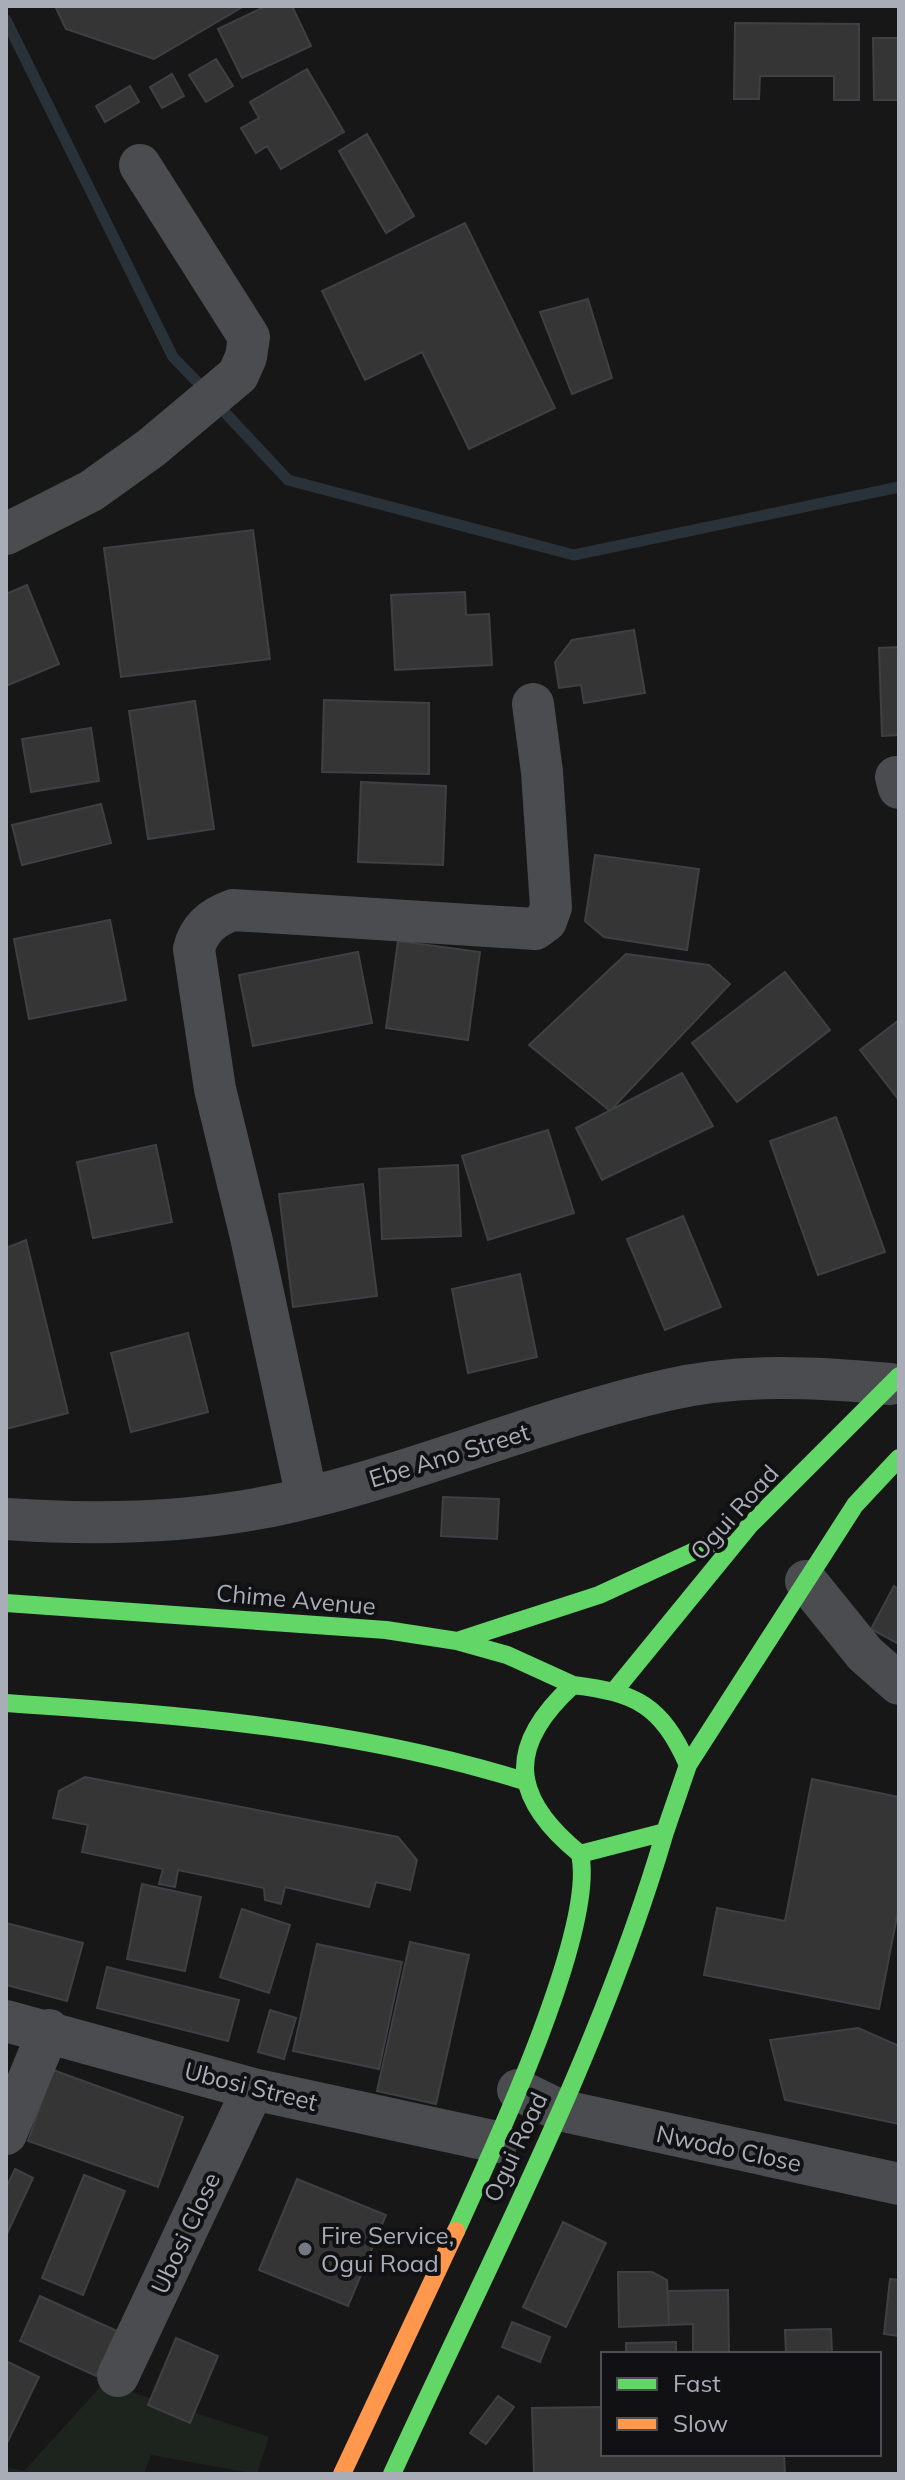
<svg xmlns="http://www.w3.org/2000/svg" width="905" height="2480" font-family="Mulish,sans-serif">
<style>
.grass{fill:#1d241e}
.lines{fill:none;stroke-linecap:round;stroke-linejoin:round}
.stream{stroke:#2a3239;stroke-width:11}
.building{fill:#353536;stroke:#3f4043;stroke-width:2}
.street{stroke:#4b4c50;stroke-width:42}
.fast{stroke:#63d668;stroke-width:18}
.slow{stroke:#ff974d;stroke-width:18}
.poi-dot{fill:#757880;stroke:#111113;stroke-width:3}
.labels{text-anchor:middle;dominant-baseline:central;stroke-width:8;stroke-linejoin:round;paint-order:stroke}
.street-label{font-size:24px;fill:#a8adb8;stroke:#111113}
.poi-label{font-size:24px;fill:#a8adb8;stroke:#111113;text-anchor:start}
</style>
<rect width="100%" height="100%" fill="#171717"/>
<path class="grass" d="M104 2383 269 2437 257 2474 151 2455 144 2474H6V2467L24 2471Z"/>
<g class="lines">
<path class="stream" d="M6 20 173 357 206 391
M217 404 288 480 574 555 899 487"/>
</g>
<path class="building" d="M55 6H244L154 59 66 29Z
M266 6H292L311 46 242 78 218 29Z
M735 23 859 24V100H834V76H760L759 99H734Z
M873 38H899V100H874Z
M216 59 233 86 206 102 189 75Z
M307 69 344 132 281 169 267 146 256 153 241 128 259 118 250 102Z
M172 74 184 96 162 108 150 87Z
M130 86 139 102 105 122 96 106Z
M367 134 414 216 386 233 339 151Z
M465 223 555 408 469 449 422 352 365 380 322 291Z
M588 299 612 378 572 394 540 312Z
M253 530 270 659 121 677 104 548Z
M27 585 59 664 6 686V594Z
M465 592 466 615 489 614 492 665 395 670 391 595Z
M634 630 645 693 584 703 581 685 559 688 555 662 572 640Z
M899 647V735L882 736 879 648Z
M324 700 429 703V774L322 772Z
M195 701 214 829 148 839 129 711Z
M91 728 99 781 31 792 22 739Z
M361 782 446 786 443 865 358 862Z
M101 804 111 843 22 865 12 825Z
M595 855 699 869 687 950 604 937 585 921Z
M110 920 126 1000 29 1019 14 939Z
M398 941 480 952 468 1040 386 1028Z
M358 952 372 1023 253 1046 239 975Z
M626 954 709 965 730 984 610 1111 529 1045Z
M785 972 830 1030 737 1102 692 1043Z
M899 1020V1100L860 1050Z
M682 1073 713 1126 602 1180 576 1128Z
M836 1117 885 1252 818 1275 770 1141Z
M548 1130 574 1213 488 1240 462 1156Z
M156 1145 172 1222 93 1238 77 1162Z
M458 1165 461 1236 382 1239 379 1169Z
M363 1184 377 1296 293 1307 279 1194Z
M683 1216 721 1307 665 1330 627 1239Z
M26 1240 68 1413 6 1429V1248Z
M520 1274 537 1357 468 1373 452 1289Z
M188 1333 208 1412 131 1432 111 1353Z
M443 1497 499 1499 497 1539 441 1536Z
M894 1586 899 1589V1644L871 1629Z
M85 1777 398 1837 417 1860 410 1890 376 1882 369 1907 285 1887 281 1904 265 1900 264 1888 178 1870 175 1887 159 1884 163 1869 82 1852 88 1825 53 1818 59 1791Z
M812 1779 899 1797V1906L879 2009 704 1975 717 1908 785 1921Z
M142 1884 201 1897 185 1971 127 1959Z
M242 1909 290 1925 269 1993 220 1977Z
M6 1923 83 1943 67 2001 6 1985Z
M410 1942 469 1955 436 2104 377 2091Z
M317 1944 402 1962 379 2069 293 2051Z
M107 1967 239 2000 228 2041 97 2008Z
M270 2010 296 2018 284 2059 258 2052Z
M858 2028 899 2046V2124L785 2100 770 2040Z
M53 2070 183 2117 158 2187 28 2141Z
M15 2169 33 2178 6 2236V2188Z
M84 2175 125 2191 83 2295 42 2278Z
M297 2179 386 2215 348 2306 259 2270Z
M563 2222 606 2243 566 2327 523 2307Z
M618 2272H652L667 2280 669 2325 619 2327Z
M890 2279 899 2280V2336L884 2334Z
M728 2290 729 2354H693V2324L669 2325 668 2291Z
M40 2296 117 2331 96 2376 20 2341Z
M512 2322 550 2337 540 2362 502 2347Z
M831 2329 832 2354H786L785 2330Z
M176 2338 218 2356 190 2423 148 2405Z
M676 2342V2354H626V2343Z
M6 2361 39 2377 6 2445Z
M498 2396 514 2407 486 2444 470 2433Z
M603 2407V2454H784L785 2474H534L532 2408Z"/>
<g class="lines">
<path class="street" d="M6 534 91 491 151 448 238 375 246 357 249 337 140 165
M896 777 899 788
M307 1498 251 1237 215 1089 194 949C199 928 213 917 233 910L535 929 546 921 551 907 542 772 533 704
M6 1519C107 1526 209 1523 307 1498 428 1468 545 1418 667 1390 739 1373 816 1377 890 1384
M806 1581 865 1654 899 1684
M6 2021 253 2089 497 2142
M518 2090 559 2110 899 2184
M6 2134 49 2030
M118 2376 253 2089"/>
<path class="fast" d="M6 1603 386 1630 457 1641 507 1655 573 1685
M457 1641 599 1595 736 1532
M573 1685C637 1693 661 1705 688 1765L665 1832 580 1854C510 1797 506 1746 573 1685Z
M615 1690 749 1526 899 1376
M6 1703C182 1715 355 1728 524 1781
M688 1765 855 1505 899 1458
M456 2231C491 2154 597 1929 580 1854
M392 2474C487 2266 601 2051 665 1832"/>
<path class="slow" d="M342 2474 456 2231"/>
</g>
<circle class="poi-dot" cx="305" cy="2249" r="8"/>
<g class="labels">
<g class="street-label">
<text transform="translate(449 1455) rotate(-17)">Ebe Ano Street</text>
<text transform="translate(734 1512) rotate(-48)">Ogui Road</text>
<text transform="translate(296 1599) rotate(5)">Chime Avenue</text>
<text transform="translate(251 2086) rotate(14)">Ubosi Street</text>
<text transform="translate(515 2147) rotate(-65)">Ogui Road</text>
<text transform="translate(729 2148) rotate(12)">Nwodo Close</text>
<text transform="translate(185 2233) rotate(-65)">Ubosi Close</text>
</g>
<g class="poi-label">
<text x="321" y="2235">Fire Service,<tspan x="321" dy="28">Ogui Road</tspan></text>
</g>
</g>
<rect width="905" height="2480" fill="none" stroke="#a8adb8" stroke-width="16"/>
<rect x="601" y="2352" width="280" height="104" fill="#111113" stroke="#4d4f55" stroke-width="2"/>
<rect x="617" y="2378" width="40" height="12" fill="#63d668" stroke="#4d4f55" stroke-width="2"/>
<text x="673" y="2392" font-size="24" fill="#a8adb8">Fast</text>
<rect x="617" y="2418" width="40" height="12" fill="#ff974d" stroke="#4d4f55" stroke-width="2"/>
<text x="673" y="2432" font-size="24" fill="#a8adb8">Slow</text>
</svg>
